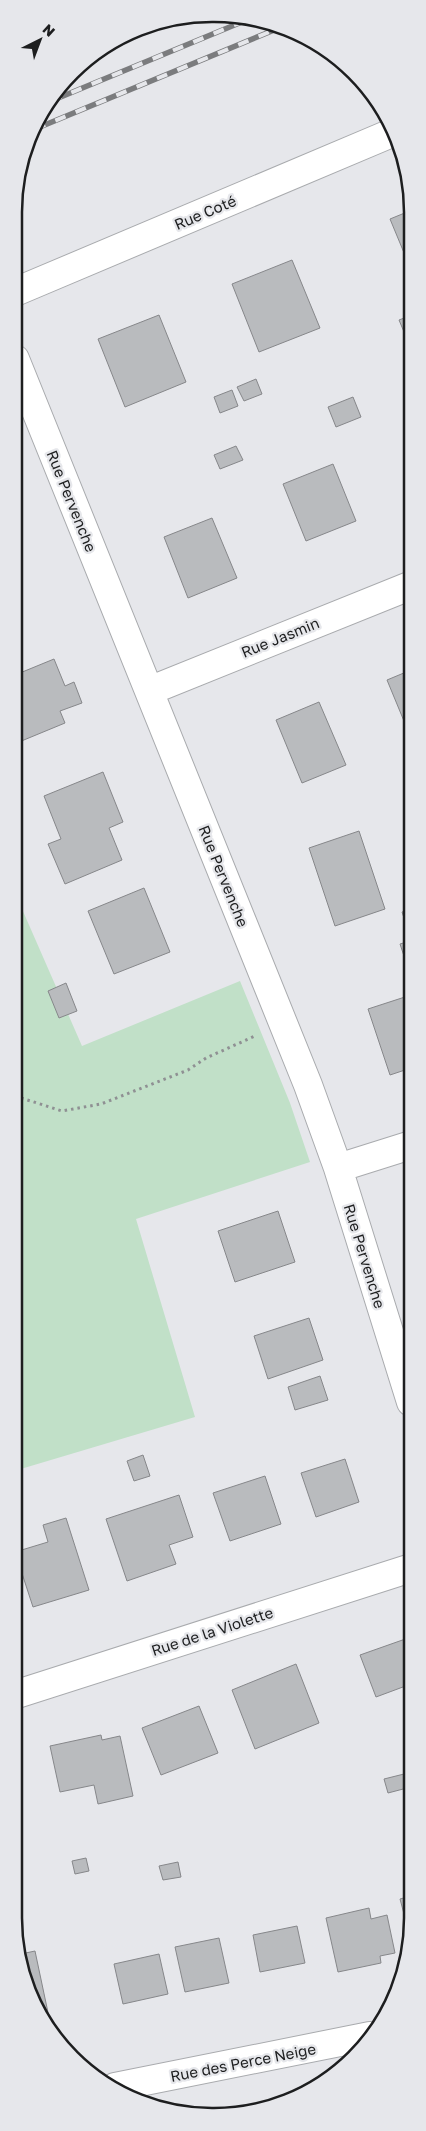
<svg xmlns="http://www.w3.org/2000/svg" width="426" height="2131" font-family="'Golos Text',sans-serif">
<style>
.green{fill:#c1e0c8}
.building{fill:#b9bbbe;stroke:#86878a}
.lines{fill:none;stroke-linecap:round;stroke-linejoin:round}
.minor-casing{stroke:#a9abae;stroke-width:30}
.path{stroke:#8f9093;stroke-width:3;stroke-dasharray:2.5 4;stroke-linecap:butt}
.minor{stroke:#fff;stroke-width:28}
.rail-casing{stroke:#7b7c7e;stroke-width:5.5}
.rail{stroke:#e6e7eb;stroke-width:4;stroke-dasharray:11;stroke-linecap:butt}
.labels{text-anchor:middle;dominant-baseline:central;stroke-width:4.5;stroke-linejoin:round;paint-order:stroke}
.street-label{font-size:15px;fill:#1d1e1f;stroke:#e6e7eb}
.rim{fill:none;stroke:#1d1e1f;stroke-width:2.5}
</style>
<rect width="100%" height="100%" fill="#e6e7eb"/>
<path class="green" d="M15 893 82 1046 240 981 290 1103 310 1162 136 1219 195 1417 14 1471Z"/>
<path class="building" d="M412 210V272L390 219Z
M292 260 320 328 259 352 232 284Z
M159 315 186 382 125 407 98 339Z
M412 315V337L407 339 399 320Z
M256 379 262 394 244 401 237 387Z
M232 390 238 406 220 413 214 397Z
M353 397 361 417 336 427 328 407Z
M236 446 243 460 220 469 214 455Z
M333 464 356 521 306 541 283 484Z
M212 518 237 578 188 598 164 537Z
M54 659 65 686 74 682 82 703 60 711 65 723 19 742 15 731V675Z
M411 670V738L387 680Z
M319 702 346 765 302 783 276 720Z
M103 772 123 822 109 828 122 860 65 884 48 844 61 839 44 796Z
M359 831 385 909 335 926 309 848Z
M144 888 170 952 114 974 88 911Z
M411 909V926L407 927 402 912Z
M410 941 411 944V977L400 944Z
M66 983 77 1011 59 1018 48 991Z
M411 995V1068L390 1075 368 1009Z
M278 1211 295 1262 235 1282 218 1231Z
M309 1318 323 1360 268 1379 254 1336Z
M320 1376 328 1400 295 1410 288 1387Z
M143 1455 150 1476 134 1481 127 1461Z
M345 1459 359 1502 316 1517 301 1473Z
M265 1476 281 1524 230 1541 213 1493Z
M179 1495 193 1537 169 1545 176 1564 127 1581 106 1519Z
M66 1518 89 1590 33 1607 15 1552 48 1542 43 1525Z
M411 1637V1684L376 1697 360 1655Z
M296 1664 319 1723 255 1749 232 1690Z
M199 1706 218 1753 161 1775 142 1728Z
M101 1735 102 1740 120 1736 133 1796 98 1804 94 1785 60 1792 50 1746Z
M404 1774 407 1788 388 1793 384 1779Z
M86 1858 89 1871 75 1874 72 1861Z
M178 1862 181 1877 163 1880 159 1866Z
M411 1896V1940L400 1899Z
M369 1908 371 1919 387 1915 395 1953 380 1956 381 1963 338 1972 326 1918Z
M297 1926 305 1963 260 1972 253 1935Z
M219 1938 229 1983 185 1992 175 1947Z
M35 1951 50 2022H48L29 1994 21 1954Z
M159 1954 168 1994 123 2004 114 1964Z"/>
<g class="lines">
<defs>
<path id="minor" d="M15 292 394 132
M15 359 308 1085 338 1168 411 1402
M149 691 412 585
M338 1168 411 1145
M14 1695 411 1568
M115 2087 370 2036"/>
</defs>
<use href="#minor" class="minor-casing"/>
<path class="path" d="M15 1096 62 1111 101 1104 188 1070 206 1058 255 1036"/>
<use href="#minor" class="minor"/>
<defs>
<path id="rail" d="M51 101 249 19
M35 129 279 28"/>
</defs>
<use href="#rail" class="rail-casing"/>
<use href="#rail" class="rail"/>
</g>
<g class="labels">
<g class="street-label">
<text transform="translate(205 212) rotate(-23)">Rue Coté</text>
<text transform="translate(72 501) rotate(68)">Rue Pervenche</text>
<text transform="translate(280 637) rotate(-22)">Rue Jasmin</text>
<text transform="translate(224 876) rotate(68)">Rue Pervenche</text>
<text transform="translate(365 1256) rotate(73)">Rue Pervenche</text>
<text transform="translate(212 1631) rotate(-18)">Rue de la Violette</text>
<text transform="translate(243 2062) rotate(-11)">Rue des Perce Neige</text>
</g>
</g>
<path d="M0 0H426V2131H0ZM212 22H214A190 190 0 0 1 404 212V1918A190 190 0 0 1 214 2108H212A190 190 0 0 1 22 1918V212A190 190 0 0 1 212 22Z" fill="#e6e7eb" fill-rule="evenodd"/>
<path class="rim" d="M212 22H214A190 190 0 0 1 404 212V1918A190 190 0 0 1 214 2108H212A190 190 0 0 1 22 1918V212A190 190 0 0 1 212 22Z"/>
<g transform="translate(40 40) rotate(42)" stroke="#e6e7eb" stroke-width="4" paint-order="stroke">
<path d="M0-4L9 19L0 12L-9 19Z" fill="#1d1e1f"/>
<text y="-8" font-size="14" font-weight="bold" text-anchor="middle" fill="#1d1e1f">N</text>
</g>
</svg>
